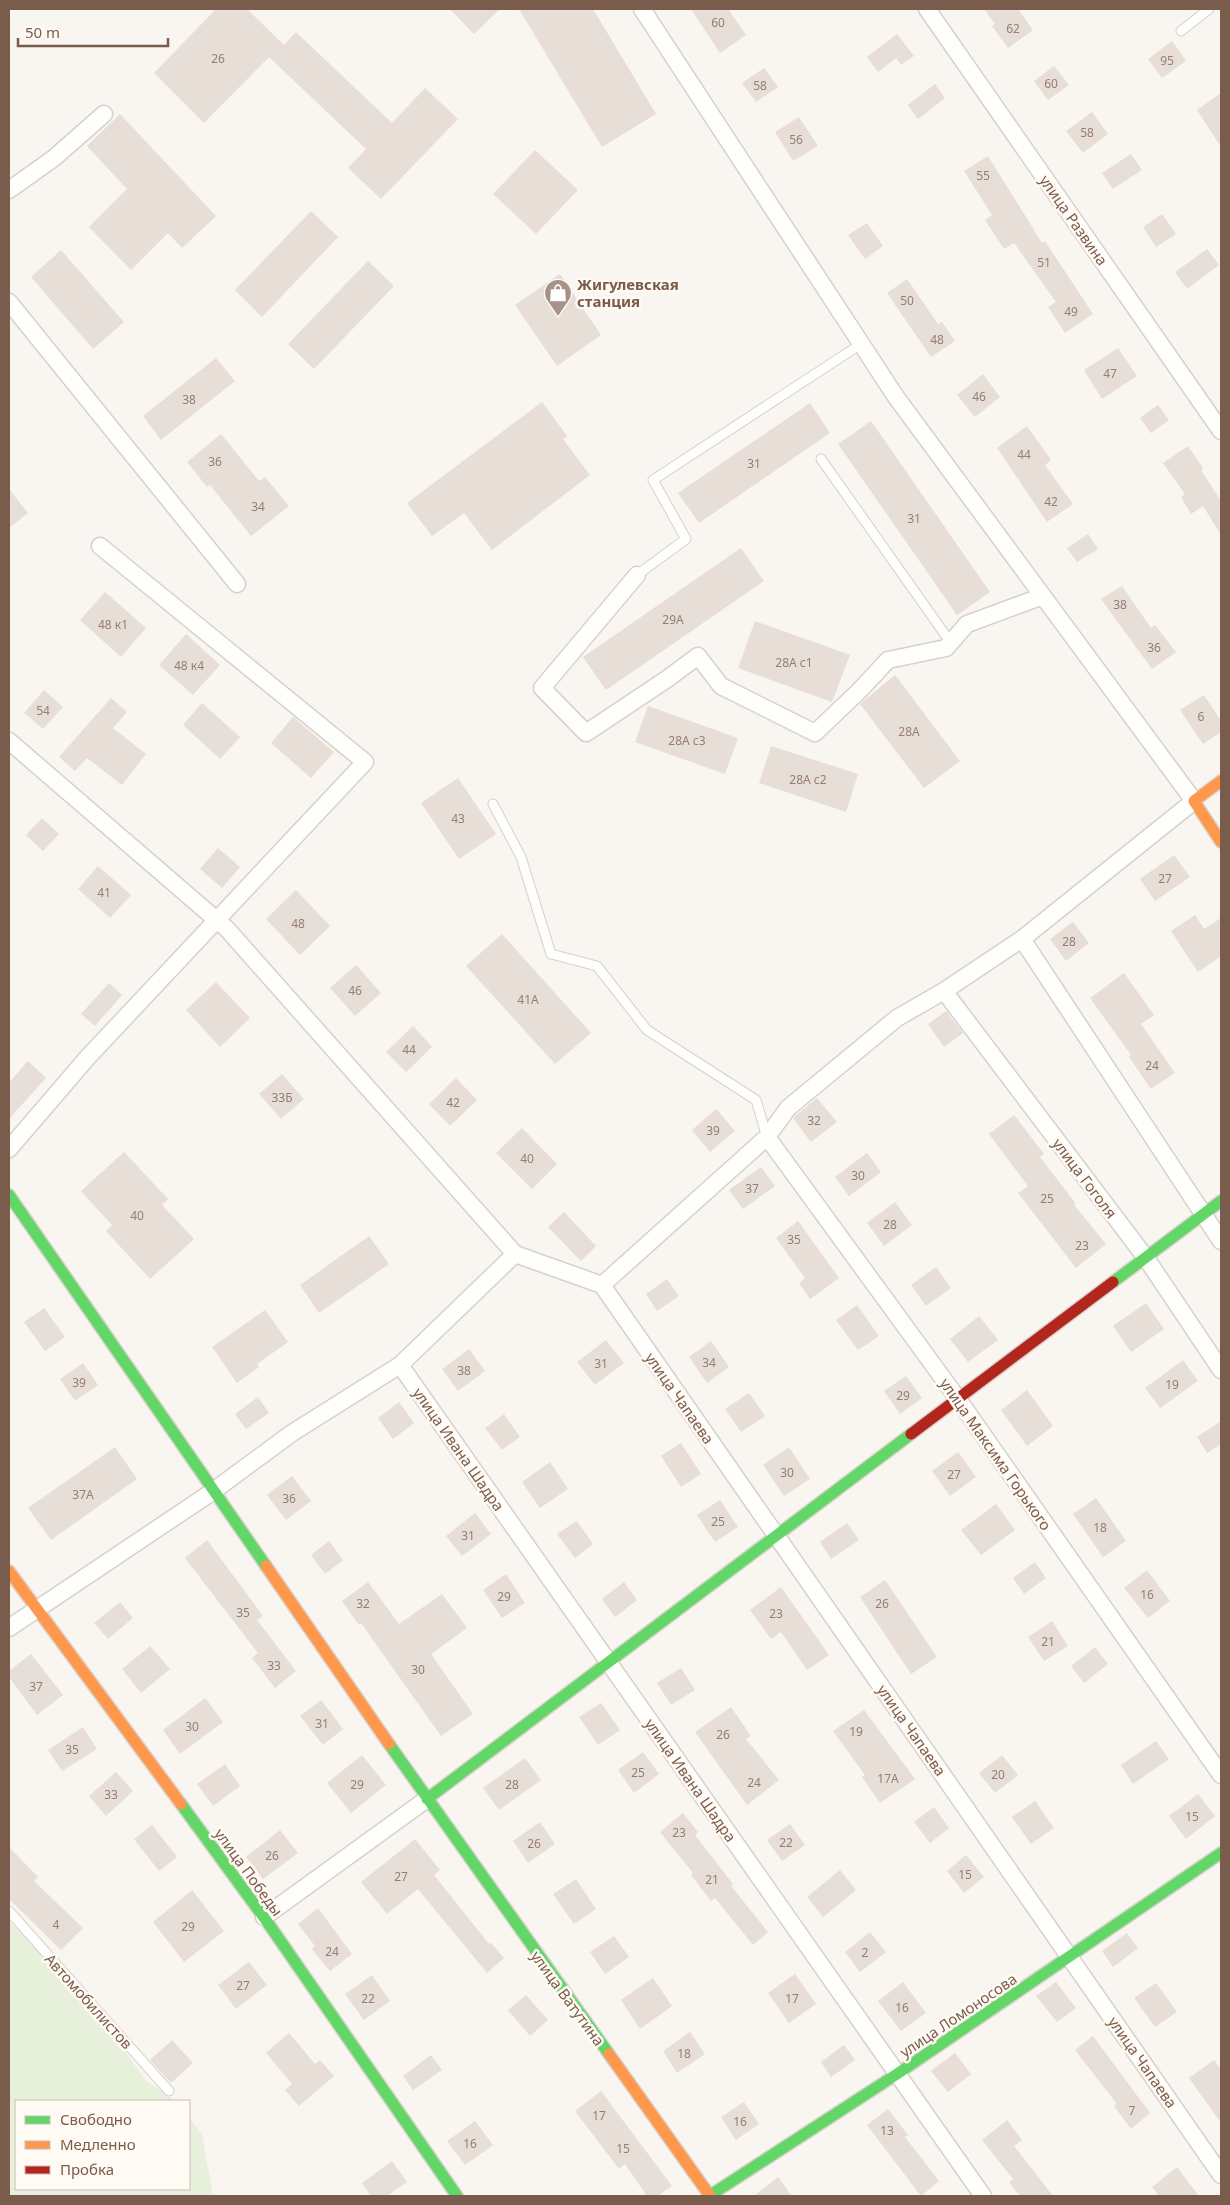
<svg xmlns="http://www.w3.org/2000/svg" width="1230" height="2205" font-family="'Noto Sans',sans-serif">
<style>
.green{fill:#e7f0db}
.building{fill:#e6ded7}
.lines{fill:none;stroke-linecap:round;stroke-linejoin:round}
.lane-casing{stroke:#d7d1cb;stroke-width:11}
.street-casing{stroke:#d7d1cb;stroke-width:19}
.fast-casing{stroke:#d9d2cb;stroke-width:14}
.slow-casing{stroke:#d9d2cb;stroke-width:14}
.jam-casing{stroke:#d9d2cb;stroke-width:14}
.lane{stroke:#fefefd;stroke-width:9}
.street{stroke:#fefefd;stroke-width:16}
.fast{stroke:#63d668;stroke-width:11}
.slow{stroke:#ff974d;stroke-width:11}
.jam{stroke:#b3261e;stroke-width:11}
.labels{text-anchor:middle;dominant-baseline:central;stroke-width:5;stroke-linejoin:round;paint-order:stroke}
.number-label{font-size:12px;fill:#977e72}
.street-label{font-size:15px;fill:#7a5c4d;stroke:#fffaf3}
.poi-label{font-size:15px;font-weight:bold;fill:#7a5c4d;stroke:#fffaf3;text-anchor:start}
</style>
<rect width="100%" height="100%" fill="#f9f5f0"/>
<path class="green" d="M9 1922 32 1941 107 2026 145 2080 175 2101H16V2189H189V2118L202 2134 213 2196H9Z"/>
<path class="building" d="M216 9H247L284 45 296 32 392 123 425 88 458 119 381 199 348 168 366 149 269 57 204 123 154 73Z
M450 9H500L474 34Z
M519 9H593L656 114 602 147Z
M691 9H728L746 35 720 53Z
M984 9H1018L1033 30 1008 48 992 26 995 24Z
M897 34 914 56 901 65 896 58 878 72 867 57Z
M1172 41 1186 61 1162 78 1148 59Z
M1054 66 1069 85 1048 100 1034 81Z
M764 68 778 87 756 102 742 83Z
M935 84 945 98 918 119 908 105Z
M1221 93V147L1197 110Z
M1092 112 1108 134 1083 153 1066 131Z
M120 114 216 216 182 248 168 233 131 270 89 227 127 189 87 146Z
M799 117 818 146 793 161 775 132Z
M535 150 578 190 536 234 493 194Z
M1131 154 1142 170 1113 189 1102 173Z
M988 156 1042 243 1045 241 1093 314 1065 333 1048 307 1056 302 1014 243 1004 249 985 220 992 215 964 171Z
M311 211 338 237 262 317 235 290Z
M1162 214 1176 234 1156 247 1143 227Z
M867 223 883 246 865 259 848 235Z
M1207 249 1219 265 1187 289 1175 272Z
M61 250 124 322 93 349 31 277Z
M368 261 394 286 314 369 288 344Z
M560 274 601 335 557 366 515 305Z
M907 279 938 324 942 322 955 341 931 357 887 293Z
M1118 348 1137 376 1102 399 1084 370Z
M216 358 235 381 161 440 143 416Z
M983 374 1000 397 975 417 957 395Z
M542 402 567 436 563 439 590 475 492 550 464 513 432 536 407 503Z
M810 403 830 433 699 523 678 493Z
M1158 405 1169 420 1151 433 1140 418Z
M871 421 990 592 957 615 838 444Z
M1027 426 1051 460 1045 465 1073 504 1047 522 997 448Z
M221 434 259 481 265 477 289 506 251 536 210 485 207 487 187 462Z
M1188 446 1203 468 1201 470 1221 501V535L1203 506 1191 514 1181 497 1185 494 1163 463Z
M9 489 28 513 9 528Z
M1088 534 1098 549 1077 562 1067 548Z
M741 548 764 581 606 690 583 657Z
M1122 586 1151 628 1155 625 1176 652 1152 669 1101 599Z
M105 592 146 628 121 657 80 620Z
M755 621 850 655 832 702 738 668Z
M186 634 220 665 193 695 159 665Z
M895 675 960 761 924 788 860 704Z
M44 690 63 707 43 729 24 713Z
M1204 695 1221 721V732L1203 744 1180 710Z
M111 698 127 712 113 728 146 754 122 785 87 758 75 771 59 757Z
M202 703 240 737 220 759 183 725Z
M648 706 738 738 725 774 635 742Z
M293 717 334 752 311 778 271 743Z
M771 746 858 774 846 812 759 783Z
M458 778 496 834 459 859 421 803Z
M42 818 59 834 43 851 26 835Z
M218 848 240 867 222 888 200 869Z
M1174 855 1190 877 1155 901 1140 879Z
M98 866 131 895 110 918 78 889Z
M296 890 330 926 300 955 266 919Z
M1195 915 1204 929 1221 918V956L1198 972 1171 931Z
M1073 922 1089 943 1066 961 1050 939Z
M502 934 591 1033 555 1064 466 966Z
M356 965 381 993 355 1016 330 988Z
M1124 973 1154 1015 1141 1024 1175 1073 1151 1089 1129 1057 1131 1055 1090 998Z
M216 982 250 1018 220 1047 186 1010Z
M109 983 122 995 95 1026 81 1014Z
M946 1011 963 1033 944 1047 928 1024Z
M413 1026 432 1047 406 1072 386 1052Z
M28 1061 46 1078 9 1119V1083Z
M282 1074 304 1099 281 1119 259 1094Z
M456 1078 477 1100 450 1126 429 1104Z
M817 1098 837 1122 811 1142 793 1118Z
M716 1109 735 1131 710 1152 692 1130Z
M1014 1115 1044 1154 1040 1157 1076 1204 1074 1205 1106 1244 1076 1268 1018 1193 1028 1186 989 1134Z
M522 1128 557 1164 532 1189 496 1153Z
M124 1152 168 1199 162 1205 194 1239 150 1279 106 1231 112 1225 81 1191Z
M867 1153 881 1172 849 1196 835 1177Z
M761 1167 775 1186 743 1209 729 1190Z
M895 1202 912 1225 884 1246 867 1223Z
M564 1212 596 1246 581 1261 548 1227Z
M798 1221 839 1278 810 1299 799 1283 805 1278 776 1238Z
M369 1236 389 1264 319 1313 300 1285Z
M936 1267 951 1288 926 1306 911 1285Z
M667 1279 679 1296 657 1311 646 1294Z
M1146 1303 1164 1329 1131 1352 1113 1326Z
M857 1305 879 1336 858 1350 836 1320Z
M44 1308 65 1337 45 1351 24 1322Z
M265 1310 288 1342 257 1364 259 1367 237 1383 212 1347Z
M979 1316 998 1340 968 1362 950 1339Z
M606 1340 624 1363 595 1385 577 1362Z
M711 1341 729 1367 707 1383 689 1357Z
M469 1349 485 1371 458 1391 442 1369Z
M1183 1360 1198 1381 1160 1408 1145 1388Z
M83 1363 98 1385 75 1401 60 1379Z
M906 1376 922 1398 900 1414 884 1391Z
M1027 1390 1053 1426 1027 1446 1001 1410Z
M749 1393 765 1416 741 1432 725 1409Z
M258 1397 269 1413 246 1429 235 1414Z
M399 1402 414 1423 393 1439 378 1418Z
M504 1414 520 1437 502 1450 485 1428Z
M1221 1421V1444L1207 1453 1197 1437Z
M681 1443 701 1474 681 1487 661 1456Z
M115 1447 137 1479 51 1540 28 1508Z
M789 1447 810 1479 784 1496 763 1465Z
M958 1452 976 1477 950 1496 932 1471Z
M550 1462 568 1489 540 1508 522 1482Z
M292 1476 311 1501 286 1520 267 1495Z
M1096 1498 1126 1541 1103 1557 1073 1514Z
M720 1500 738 1527 715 1542 697 1515Z
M996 1504 1015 1530 981 1555 961 1530Z
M475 1513 491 1534 462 1556 446 1536Z
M577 1521 593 1544 575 1558 557 1534Z
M847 1523 859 1540 831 1559 820 1542Z
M207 1540 263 1616 257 1620 296 1671 275 1688 252 1658 258 1653 185 1558Z
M329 1541 343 1560 325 1574 311 1555Z
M1035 1562 1046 1578 1024 1594 1013 1578Z
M1147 1570 1170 1601 1148 1618 1124 1588Z
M506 1574 525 1603 502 1618 483 1590Z
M885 1580 937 1657 911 1674 860 1597Z
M368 1582 399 1624 442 1594 467 1628 431 1654 473 1714 441 1736 361 1623 359 1625 342 1601Z
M624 1582 637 1600 615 1617 602 1599Z
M781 1587 829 1655 807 1670 781 1632 771 1639 750 1610Z
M120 1602 133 1618 108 1639 94 1623Z
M1052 1621 1068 1646 1044 1661 1028 1637Z
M150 1646 170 1669 141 1693 122 1669Z
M1095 1647 1108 1664 1084 1683 1071 1666Z
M31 1654 63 1695 37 1715 9 1677V1671Z
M681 1668 695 1690 671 1705 657 1683Z
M205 1698 223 1722 180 1754 163 1730Z
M321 1700 343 1729 323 1745 300 1716Z
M601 1703 620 1730 598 1745 579 1717Z
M731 1707 751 1736 746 1739 779 1780 747 1805 695 1732Z
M864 1710 915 1779 880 1803 862 1777 865 1775 833 1731Z
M83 1727 97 1749 62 1771 48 1750Z
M1156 1741 1169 1759 1133 1784 1121 1765Z
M643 1752 659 1774 634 1793 618 1770Z
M362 1755 386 1785 351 1813 327 1783Z
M1002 1755 1018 1775 995 1793 979 1773Z
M525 1758 541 1780 499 1810 483 1788Z
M225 1764 240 1786 213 1806 197 1784Z
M116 1772 133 1791 106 1816 89 1796Z
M1198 1794 1215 1816 1186 1839 1169 1816Z
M1035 1801 1054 1828 1031 1844 1012 1817Z
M934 1807 949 1828 930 1843 914 1822Z
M683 1813 698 1832 695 1835 733 1884 731 1886 768 1932 753 1945 715 1898 711 1901 691 1875 693 1873 660 1832Z
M540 1822 555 1844 528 1863 513 1841Z
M790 1824 805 1845 782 1861 767 1840Z
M152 1825 177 1857 159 1871 134 1839Z
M280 1830 298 1853 263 1879 246 1857Z
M415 1839 440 1870 434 1875 489 1944 491 1943 504 1958 487 1973 418 1889 387 1914 361 1882Z
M9 1847 38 1877 34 1881 83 1928 61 1950 9 1899Z
M966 1855 984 1877 964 1893 947 1871Z
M840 1870 856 1890 823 1917 807 1897Z
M576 1879 596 1909 574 1924 553 1894Z
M192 1890 224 1931 184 1962 153 1922Z
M318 1908 352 1954 330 1971 312 1949 315 1946 298 1924Z
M870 1932 886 1952 860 1972 845 1952Z
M1127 1933 1138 1948 1113 1967 1102 1951Z
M614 1936 629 1957 605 1974 590 1952Z
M249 1962 267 1985 236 2009 218 1985Z
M795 1974 816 2004 789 2023 768 1993Z
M372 1975 390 2001 364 2020 345 1994Z
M653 1978 672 2006 640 2029 621 2000Z
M903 1982 926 2013 901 2031 878 2001Z
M1056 1982 1076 2008 1057 2022 1036 1996Z
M1156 1983 1177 2012 1155 2027 1134 1998Z
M526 1995 548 2020 530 2036 508 2010Z
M690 2032 705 2054 677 2073 663 2051Z
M289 2033 315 2064 320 2060 334 2076 299 2106 285 2090 292 2084 266 2053Z
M1093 2036 1150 2113 1131 2129 1114 2106 1117 2104 1075 2050Z
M172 2040 193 2063 171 2083 150 2060Z
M844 2045 855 2060 831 2077 821 2062Z
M955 2053 971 2074 948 2092 931 2071Z
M431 2055 442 2070 413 2090 403 2076Z
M1214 2060 1221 2069V2123L1189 2078Z
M601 2091 672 2186 657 2196H647L625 2164 619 2169 575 2111Z
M744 2102 759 2124 736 2140 721 2117Z
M888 2109 908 2135 905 2137 939 2181 921 2196 867 2125Z
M1007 2120 1022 2140 1014 2146 1053 2196H1020L1009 2182 1013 2179 982 2140Z
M475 2121 493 2145 465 2165 447 2141Z
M392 2161 407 2182 387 2196H371L362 2183Z
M1177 2167 1199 2196H1159L1152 2187Z
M778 2177 792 2196H754Z"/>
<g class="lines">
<defs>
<path id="lane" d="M1181 31 1209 9
M821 459 951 643
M637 575 686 539 653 480 861 344
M493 804 521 857 551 954 597 966 647 1030 756 1100 767 1137
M9 1911 169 2091"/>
<path id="street" d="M927 9 1221 431
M9 190 54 158 104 114
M9 302 237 584
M637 575 542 688 586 733 667 679 698 656 721 686 815 733 860 690 888 660 946 648 967 624 1043 596
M9 741 227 929 515 1254
M1022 939 1221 1241
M944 991 1146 1258 1221 1370
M767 1137 958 1399 1221 1775
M9 1149 88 1057 365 762 100 546
M602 1285 767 1137 788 1108 897 1018 944 991 1022 939 1194 801 896 397 642 9
M602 1285 1221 2175
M400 1365 983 2196
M9 1628 212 1492 292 1433 400 1365 515 1254 602 1285
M264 1917 427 1799"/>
<path id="fast" d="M9 1195 266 1566
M1113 1282 1221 1201
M389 1744 609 2054
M427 1799 911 1434
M181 1804 268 1923 457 2196
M709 2196 897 2074 1221 1853"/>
<path id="slow" d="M1221 781 1194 801 1221 842
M266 1566 389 1744
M9 1571 181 1804
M609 2054 710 2196"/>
<path id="jam" d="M911 1434 1113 1282"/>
</defs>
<use href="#lane" class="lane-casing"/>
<use href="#street" class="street-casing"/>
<use href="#fast" class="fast-casing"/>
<use href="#slow" class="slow-casing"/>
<use href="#jam" class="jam-casing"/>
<use href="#lane" class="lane"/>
<use href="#street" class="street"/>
<use href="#fast" class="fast"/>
<use href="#slow" class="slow"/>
<use href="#jam" class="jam"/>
</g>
<defs>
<symbol id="shop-pin" viewBox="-11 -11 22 30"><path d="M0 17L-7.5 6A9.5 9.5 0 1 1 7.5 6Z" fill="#a69286" stroke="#fffaf3"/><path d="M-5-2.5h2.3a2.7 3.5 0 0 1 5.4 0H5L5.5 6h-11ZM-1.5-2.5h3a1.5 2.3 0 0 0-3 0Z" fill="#fff"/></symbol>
</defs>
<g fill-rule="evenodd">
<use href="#shop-pin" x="542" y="277" width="32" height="43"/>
</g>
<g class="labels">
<g class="number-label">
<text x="718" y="22">60</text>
<text x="1013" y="28">62</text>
<text x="218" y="58">26</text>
<text x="1167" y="60">95</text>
<text x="1051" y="83">60</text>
<text x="760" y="85">58</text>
<text x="1087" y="132">58</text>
<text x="796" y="139">56</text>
<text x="983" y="175">55</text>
<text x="1044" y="262">51</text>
<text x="907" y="300">50</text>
<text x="1071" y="311">49</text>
<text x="937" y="339">48</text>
<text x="1110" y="373">47</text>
<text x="979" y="396">46</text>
<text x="189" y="399">38</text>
<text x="1024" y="454">44</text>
<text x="215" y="461">36</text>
<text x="754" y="463">31</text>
<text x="1051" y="501">42</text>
<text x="258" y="506">34</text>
<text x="914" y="518">31</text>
<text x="1120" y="604">38</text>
<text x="673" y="619">29А</text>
<text x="113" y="624">48 к1</text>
<text x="1154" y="647">36</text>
<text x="794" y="662">28А с1</text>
<text x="189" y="665">48 к4</text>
<text x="43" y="710">54</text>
<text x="1201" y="716">6</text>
<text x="909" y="731">28А</text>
<text x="687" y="740">28А с3</text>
<text x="808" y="779">28А с2</text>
<text x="458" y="818">43</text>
<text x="1165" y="878">27</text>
<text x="104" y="892">41</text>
<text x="298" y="923">48</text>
<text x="1069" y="941">28</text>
<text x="355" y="990">46</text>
<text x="528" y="999">41А</text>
<text x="409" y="1049">44</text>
<text x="1152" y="1065">24</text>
<text x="282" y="1097">33Б</text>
<text x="453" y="1102">42</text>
<text x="814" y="1120">32</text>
<text x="713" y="1130">39</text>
<text x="527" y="1158">40</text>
<text x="858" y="1175">30</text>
<text x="752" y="1188">37</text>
<text x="1047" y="1198">25</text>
<text x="137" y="1215">40</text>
<text x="890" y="1224">28</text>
<text x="794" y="1239">35</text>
<text x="1082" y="1245">23</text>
<text x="709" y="1362">34</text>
<text x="601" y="1363">31</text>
<text x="464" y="1370">38</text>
<text x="79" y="1382">39</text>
<text x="1172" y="1384">19</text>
<text x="903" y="1395">29</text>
<text x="787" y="1472">30</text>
<text x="954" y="1474">27</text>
<text x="83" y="1494">37А</text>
<text x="289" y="1498">36</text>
<text x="718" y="1521">25</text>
<text x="1100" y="1527">18</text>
<text x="468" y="1535">31</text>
<text x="1147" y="1594">16</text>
<text x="504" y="1596">29</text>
<text x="363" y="1603">32</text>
<text x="882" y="1603">26</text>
<text x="243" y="1612">35</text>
<text x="776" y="1613">23</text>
<text x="1048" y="1641">21</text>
<text x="274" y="1665">33</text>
<text x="418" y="1669">30</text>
<text x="36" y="1686">37</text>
<text x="322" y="1723">31</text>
<text x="192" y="1726">30</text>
<text x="856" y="1731">19</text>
<text x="723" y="1734">26</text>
<text x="72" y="1749">35</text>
<text x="638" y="1772">25</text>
<text x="998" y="1774">20</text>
<text x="888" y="1778">17А</text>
<text x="754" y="1782">24</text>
<text x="357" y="1784">29</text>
<text x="512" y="1784">28</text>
<text x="111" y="1794">33</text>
<text x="1192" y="1816">15</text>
<text x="679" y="1832">23</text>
<text x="786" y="1842">22</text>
<text x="534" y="1843">26</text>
<text x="272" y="1855">26</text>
<text x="965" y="1874">15</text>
<text x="401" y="1876">27</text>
<text x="712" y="1879">21</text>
<text x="56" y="1924">4</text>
<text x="188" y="1926">29</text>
<text x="332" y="1951">24</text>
<text x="865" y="1952">2</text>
<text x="243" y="1985">27</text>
<text x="368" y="1998">22</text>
<text x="792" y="1998">17</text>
<text x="902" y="2007">16</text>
<text x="684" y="2053">18</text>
<text x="1132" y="2110">7</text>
<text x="599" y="2115">17</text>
<text x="740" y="2121">16</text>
<text x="887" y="2130">13</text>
<text x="470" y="2143">16</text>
<text x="623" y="2148">15</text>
</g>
<g class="street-label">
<text transform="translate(1074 220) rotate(55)">улица Развина</text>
<text transform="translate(1085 1178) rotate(53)">улица Гоголя</text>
<text transform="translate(680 1398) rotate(55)">улица Чапаева</text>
<text transform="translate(459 1449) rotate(55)">улица Ивана Шадра</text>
<text transform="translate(996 1454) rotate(55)">улица Максима Горького</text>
<text transform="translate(912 1730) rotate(55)">улица Чапаева</text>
<text transform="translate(691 1780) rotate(55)">улица Ивана Шадра</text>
<text transform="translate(249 1872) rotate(54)">улица Победы</text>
<text transform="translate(568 1998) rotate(54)">улица Ватутина</text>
<text transform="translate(89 2001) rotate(48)">Автомобилистов</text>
<text transform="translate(958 2015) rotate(-34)">улица Ломоносова</text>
<text transform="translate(1143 2062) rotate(55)">улица Чапаева</text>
</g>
<g class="poi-label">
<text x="577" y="284">Жигулевская<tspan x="577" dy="17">станция</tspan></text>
</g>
</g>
<rect width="1230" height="2205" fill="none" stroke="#7a5c4d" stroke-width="20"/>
<rect x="15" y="2100" width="175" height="90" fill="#fffaf3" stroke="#cabbb1"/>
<rect x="25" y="2116" width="25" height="8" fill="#63d668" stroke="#cabbb1"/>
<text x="60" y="2125" font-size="15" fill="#7a5c4d">Свободно</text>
<rect x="25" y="2141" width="25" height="8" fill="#ff974d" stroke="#cabbb1"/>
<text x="60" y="2150" font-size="15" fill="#7a5c4d">Медленно</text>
<rect x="25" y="2166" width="25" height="8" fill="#b3261e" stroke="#cabbb1"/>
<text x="60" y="2175" font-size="15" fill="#7a5c4d">Пробка</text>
<path d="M18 38v8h150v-8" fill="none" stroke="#7a5c4d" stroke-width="2.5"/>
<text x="25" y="38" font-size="15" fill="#7a5c4d" stroke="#fffaf3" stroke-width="4" paint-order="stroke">50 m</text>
</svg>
